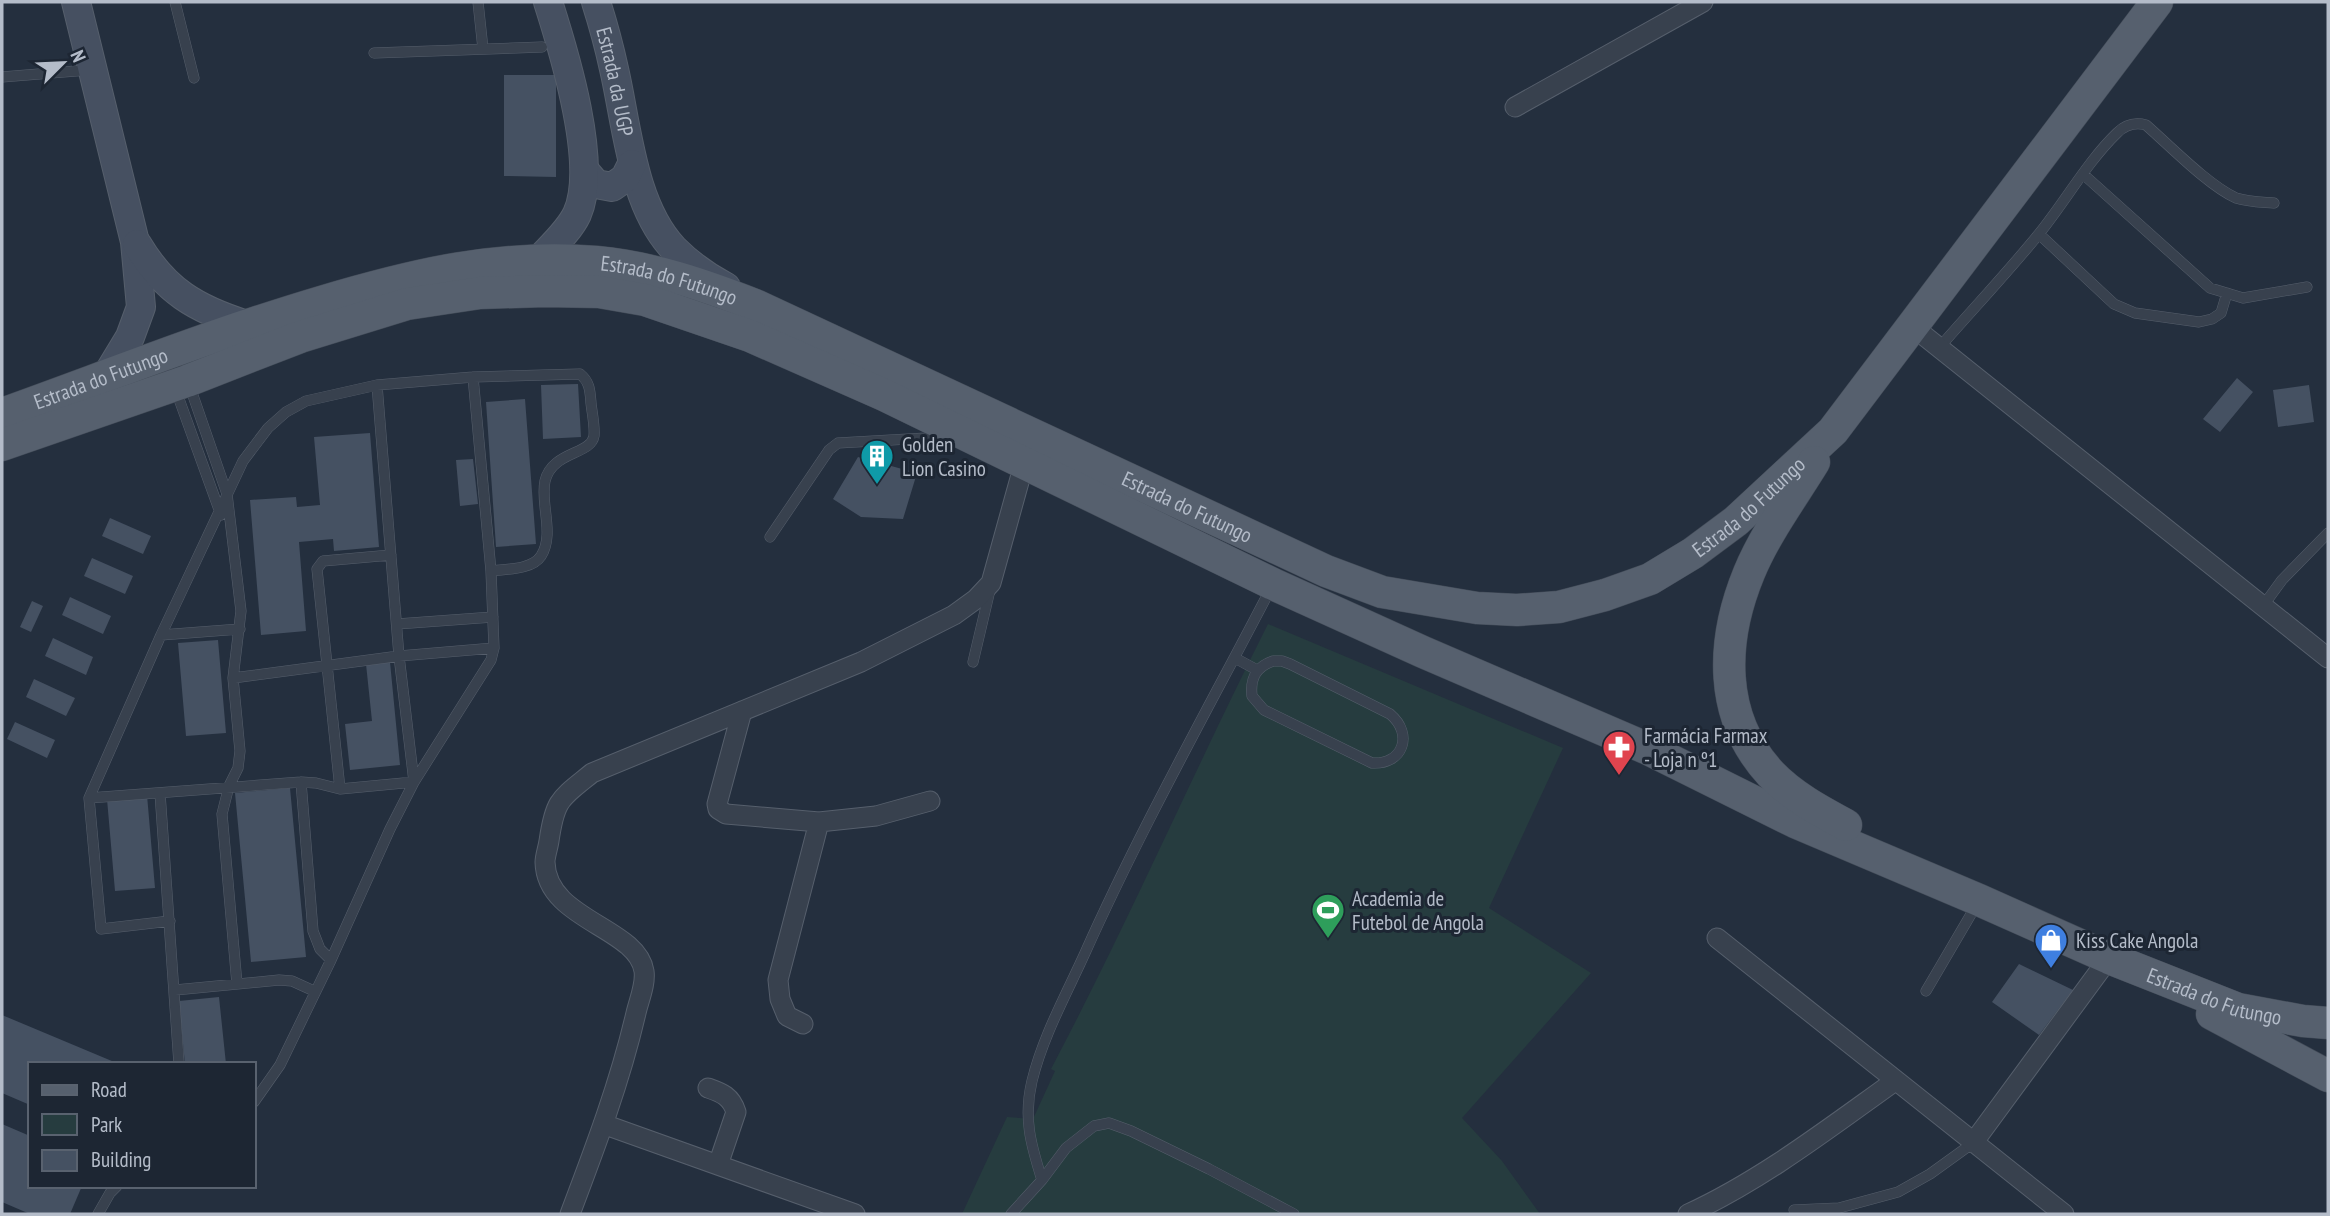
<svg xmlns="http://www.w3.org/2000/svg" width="2330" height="1216" font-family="'PT Sans Narrow',sans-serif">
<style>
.green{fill:#263c3f}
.building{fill:#455162}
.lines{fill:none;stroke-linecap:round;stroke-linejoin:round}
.lane-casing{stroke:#565f6c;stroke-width:11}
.street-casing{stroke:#565f6c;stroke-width:21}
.secondary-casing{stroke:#565f6c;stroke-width:30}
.primary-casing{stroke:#414a57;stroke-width:33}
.lane{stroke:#38414e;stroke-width:10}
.street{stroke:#38414e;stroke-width:19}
.secondary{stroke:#465061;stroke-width:28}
.primary{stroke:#56606e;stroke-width:32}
.labels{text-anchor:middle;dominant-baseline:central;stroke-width:6;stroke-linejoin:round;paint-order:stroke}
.street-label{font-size:21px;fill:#b4bcc9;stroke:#1d2633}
.poi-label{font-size:21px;fill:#b4bcc9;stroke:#1d2633;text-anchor:start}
</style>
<rect width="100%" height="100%" fill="#242f3e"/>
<path class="green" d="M1268 624 1563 748 1489 908 1591 973 1462 1118 1502 1161 1540 1214H962L1007 1117 1033 1119 1055 1071 1051 1069C1128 923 1194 771 1268 624Z"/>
<path class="building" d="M504 75H556V177L504 176Z
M2237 378 2253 392 2220 432 2203 419Z
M578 384 581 437 543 439 541 385Z
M2309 385 2314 422 2278 427 2273 390Z
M525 399 536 544 496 547 486 402Z
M370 433 379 547 334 551 333 539 299 542 306 631 261 635 250 500 296 497 297 507 320 505 314 437Z
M858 457 917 473 903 519 861 517 833 499Z
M473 459 478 504 460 506 456 460Z
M110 518 151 536 143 554 102 536Z
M92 558 133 576 125 594 84 576Z
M70 597 111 616 103 634 62 615Z
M32 601 43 606 31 632 20 627Z
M53 638 93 657 86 675 45 656Z
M218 640 226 733 186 736 178 643Z
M390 662 400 765 350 770 345 724 372 721 366 664Z
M34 679 75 698 66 716 26 697Z
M15 722 55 740 47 758 7 739Z
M290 788 306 957 251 962 235 793Z
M147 795 155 888 115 891 107 799Z
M2019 964 2073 990 2039 1035 1992 1002Z
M219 997 226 1064H185L179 1001Z
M2 1015 119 1064H30V1105L2 1093Z
M2 1124 30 1136V1186H82L70 1214H30L2 1202Z"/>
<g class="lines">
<defs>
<path id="lane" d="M175 2 194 78
M478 2 483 49
M374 53 542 47
M2 77 88 70
M2083 174 2210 288 2243 298 2307 287
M2039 234 2114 304 2135 313 2199 322 2212 319 2221 313 2227 293
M1939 348C1972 310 2007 273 2038 235 2065 202 2087 162 2117 133 2126 124 2135 122 2146 125 2170 146 2209 186 2236 198 2248 202 2262 202 2274 203
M189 384 227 494 241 611 233 678 240 751 238 768 229 786 222 814 237 984
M175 388 221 515
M770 537 829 450 838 443 926 438 944 431
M2263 606 2282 580 2328 533
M397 624 493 617
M161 635 240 629
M1235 658 1257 670
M1273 661H1282L1290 664 1390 714C1414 734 1403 765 1372 763L1264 710 1252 696C1250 678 1256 667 1273 661Z
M973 662 990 590
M233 678 399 656 494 648
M301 782 313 931 320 949 331 960
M340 789 317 569 323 561 391 555
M160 793 179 1064
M89 798 301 782 316 783 340 789 414 782 399 656 377 385
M170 921 101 929 89 798 161 635 243 461 268 428 286 412 306 401 377 385 473 377 580 374C590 382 590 391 591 403 592 413 595 426 594 436 591 455 552 451 545 481 540 504 555 534 541 556 532 570 505 569 491 571
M175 990 279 980 292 981 314 991
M1926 991 1977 904
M254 1102 280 1065 331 960 390 829 414 782 491 660 494 648 491 571 473 377
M1042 1180C1031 1145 1023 1118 1032 1081 1043 1036 1066 995 1085 953 1141 828 1208 709 1271 588
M1794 1210 1839 1208 1898 1192 1930 1174 1973 1143
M98 1214 110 1193 117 1186
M1011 1214 1042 1180 1066 1148 1094 1126 1109 1123 1131 1131 1209 1169 1294 1214"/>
<path id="street" d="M1515 107 1703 2
M1912 326 2328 658
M742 711 717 804 718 809 726 814 819 822 876 816 930 801
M1717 938 2064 1214
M803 1024 787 1016 780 999 778 980 819 822
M708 1088C722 1093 731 1096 736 1112L718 1165
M603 1124 855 1214
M1973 1143 2109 958
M570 1214C595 1148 620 1082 636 1013 639 1000 646 984 644 971 637 927 546 920 545 862 545 856 548 848 549 841 555 799 560 799 592 773L861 662 954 615 976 599 991 583 1024 464
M1688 1214C1762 1180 1829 1128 1895 1081"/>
<g id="secondary">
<path d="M76 2 135 242 141 307 130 337 107 375"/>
<path id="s1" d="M596 2C603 24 609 46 614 69 627 125 632 205 674 249 689 264 707 277 726 287"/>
<path d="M585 171 596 184 612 187 625 178 632 164"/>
<path d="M137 244C165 291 196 309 247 325"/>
<path d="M539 260C552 246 569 231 577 214 599 165 564 52 548 2"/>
</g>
<g id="primary">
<path id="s2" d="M2 414C108 376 213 334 321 302 415 274 499 254 597 262 652 267 704 285 755 305L1326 571 1382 592 1477 608 1517 610 1559 607 1605 595 1650 579 1693 553 1736 521 1833 431 2157 2"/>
<path id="s3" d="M2 445 187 381 300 337 407 304 480 293 545 291 599 292 645 300 750 336 884 395 1273 584 1423 652 1646 748 1795 822 1979 900 2109 958 2238 1009 2303 1021 2328 1023"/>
<path d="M1814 462C1792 498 1765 534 1749 573 1721 641 1718 717 1771 774 1792 796 1820 811 1846 825"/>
<path d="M2212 1014 2328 1076"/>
</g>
</defs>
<use href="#lane" class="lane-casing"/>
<use href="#street" class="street-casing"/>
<use href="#secondary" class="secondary-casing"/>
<use href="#primary" class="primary-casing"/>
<use href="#lane" class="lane"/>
<use href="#street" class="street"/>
<use href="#secondary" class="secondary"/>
<use href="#primary" class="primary"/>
</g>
<defs>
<symbol id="building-pin" viewBox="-11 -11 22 30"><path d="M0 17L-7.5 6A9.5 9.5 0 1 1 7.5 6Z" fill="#0f9aa8" stroke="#1d2633"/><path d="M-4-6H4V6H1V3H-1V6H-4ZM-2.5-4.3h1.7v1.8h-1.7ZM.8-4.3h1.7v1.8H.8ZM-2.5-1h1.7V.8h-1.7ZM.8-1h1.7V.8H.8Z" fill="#fff"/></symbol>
<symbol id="pharmacy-pin" viewBox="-11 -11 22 30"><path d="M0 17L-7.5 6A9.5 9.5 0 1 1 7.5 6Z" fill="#e0444e" stroke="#1d2633"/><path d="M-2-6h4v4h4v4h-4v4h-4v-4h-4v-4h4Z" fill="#fff"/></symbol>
<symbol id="stadium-pin" viewBox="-11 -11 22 30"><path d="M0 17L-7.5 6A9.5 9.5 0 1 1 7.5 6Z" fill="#2e9e5b" stroke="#1d2633"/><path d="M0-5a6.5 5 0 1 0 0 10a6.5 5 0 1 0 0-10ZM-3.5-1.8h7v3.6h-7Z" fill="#fff"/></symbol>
<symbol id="shop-pin" viewBox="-11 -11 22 30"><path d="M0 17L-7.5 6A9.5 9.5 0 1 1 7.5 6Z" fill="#3f7fe0" stroke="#1d2633"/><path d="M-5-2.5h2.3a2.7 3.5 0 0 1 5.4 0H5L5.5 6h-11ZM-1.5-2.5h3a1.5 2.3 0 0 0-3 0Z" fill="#fff"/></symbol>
</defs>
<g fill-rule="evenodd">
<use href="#building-pin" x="858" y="437" width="38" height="52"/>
<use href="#pharmacy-pin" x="1600" y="728" width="38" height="52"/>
<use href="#stadium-pin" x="1309" y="891" width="38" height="52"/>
<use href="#shop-pin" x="2032" y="921" width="38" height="52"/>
</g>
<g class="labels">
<g class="street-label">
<text stroke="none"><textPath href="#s1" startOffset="82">Estrada da UGP</textPath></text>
<text stroke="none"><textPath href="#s2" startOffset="693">Estrada do Futungo</textPath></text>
<text stroke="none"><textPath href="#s2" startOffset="105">Estrada do Futungo</textPath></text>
<text stroke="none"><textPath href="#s2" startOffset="1869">Estrada do Futungo</textPath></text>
<text stroke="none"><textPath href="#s2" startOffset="1260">Estrada do Futungo</textPath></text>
<text stroke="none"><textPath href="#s3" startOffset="2387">Estrada do Futungo</textPath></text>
</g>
<g class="poi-label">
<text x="902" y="444">Golden<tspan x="902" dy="24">Lion Casino</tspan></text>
<text x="1644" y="735">Farmácia Farmax<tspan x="1644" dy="24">- Loja n º1</tspan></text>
<text x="1352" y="898">Academia de<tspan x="1352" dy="24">Futebol de Angola</tspan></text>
<text x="2076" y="940">Kiss Cake Angola</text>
</g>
</g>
<rect width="2330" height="1216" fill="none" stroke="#b4bcc9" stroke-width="7"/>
<rect x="28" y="1062" width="228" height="126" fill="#1d2633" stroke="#59626f" stroke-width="2"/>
<rect x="42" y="1085" width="35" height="10" fill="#56606e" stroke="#59626f" stroke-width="2"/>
<text x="91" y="1097" font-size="21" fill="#b4bcc9">Road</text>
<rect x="42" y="1114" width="35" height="21" fill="#263c3f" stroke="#59626f" stroke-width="2"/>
<text x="91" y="1132" font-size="21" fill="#b4bcc9">Park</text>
<rect x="42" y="1150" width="35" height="21" fill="#455162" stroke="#59626f" stroke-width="2"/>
<text x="91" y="1167" font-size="21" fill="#b4bcc9">Building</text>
<g transform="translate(63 63) rotate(66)" stroke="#1d2633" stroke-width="5" paint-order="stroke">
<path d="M0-5L12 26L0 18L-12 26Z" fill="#b4bcc9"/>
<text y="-10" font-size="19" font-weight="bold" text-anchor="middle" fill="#b4bcc9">N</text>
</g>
</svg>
